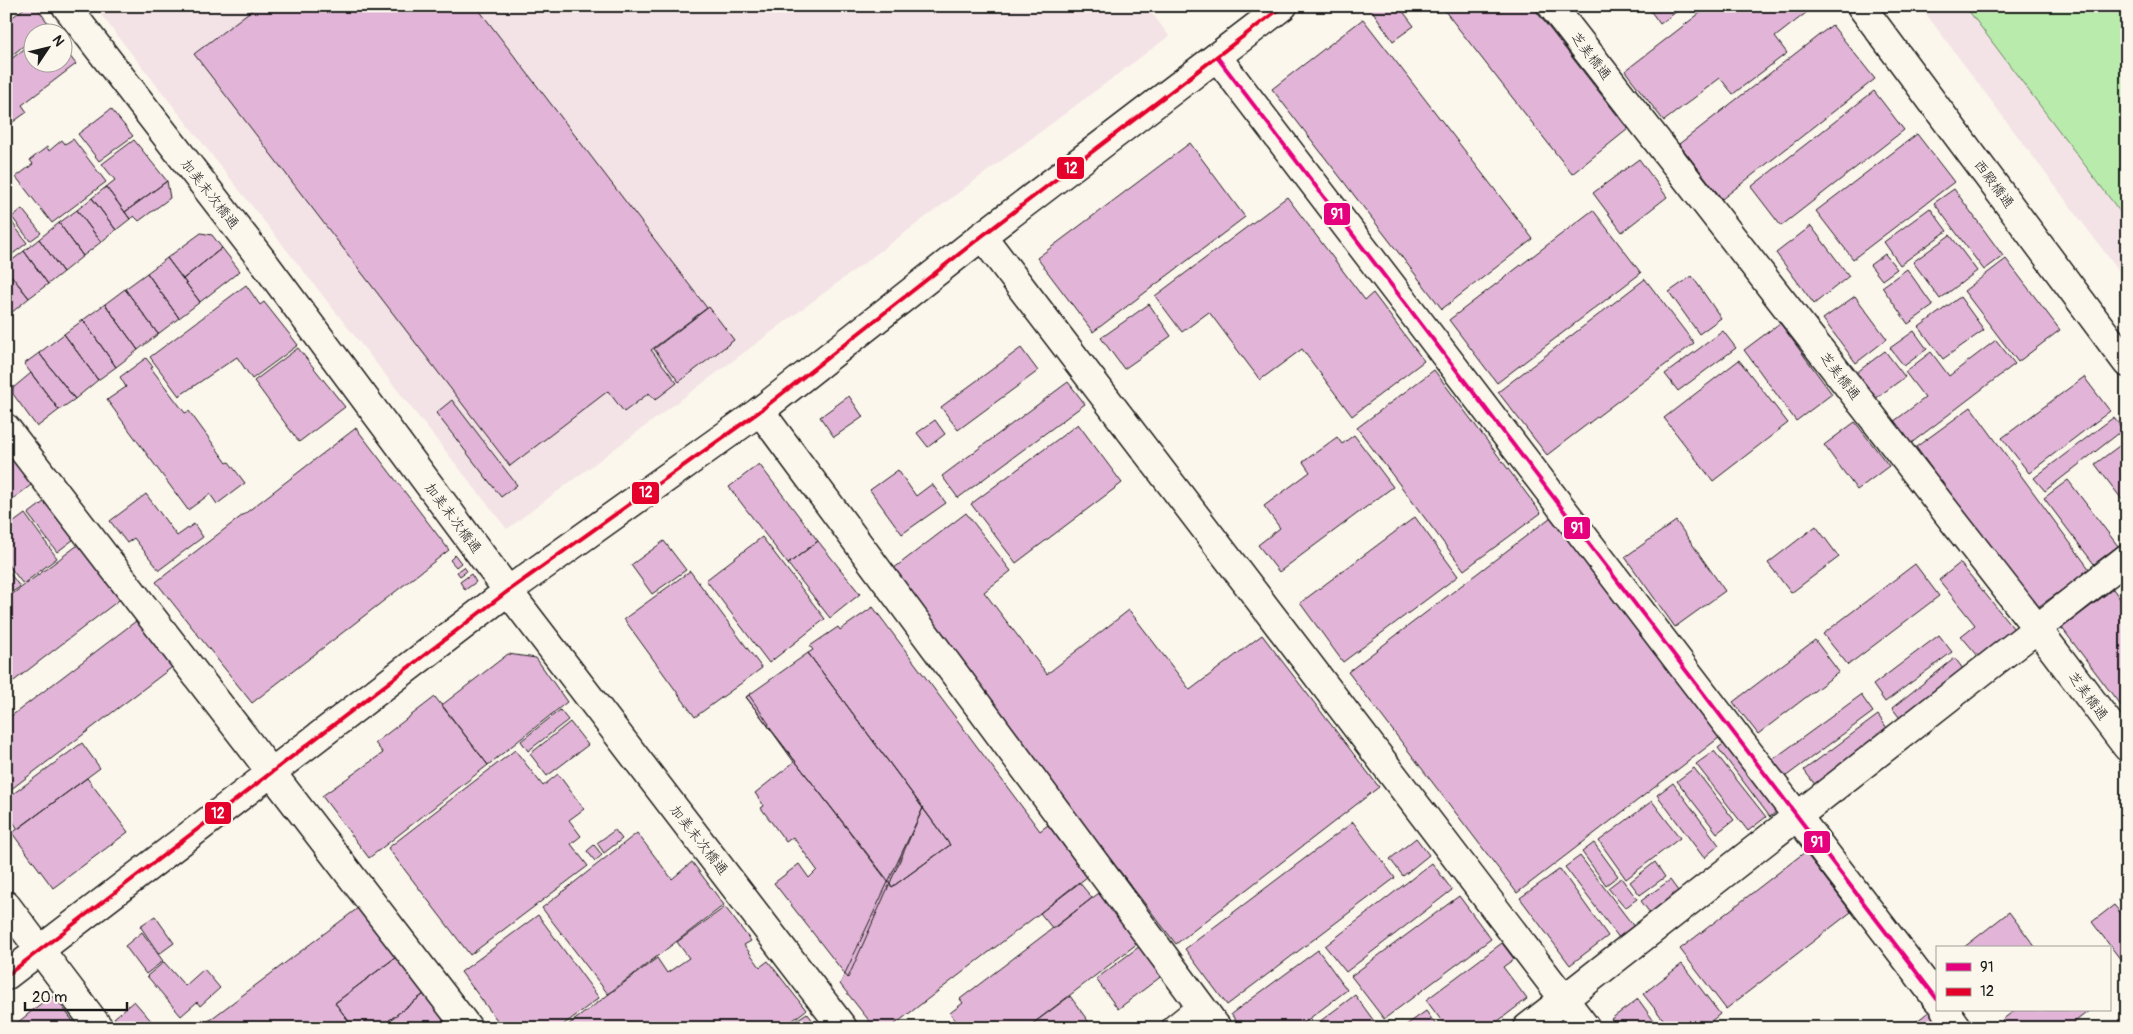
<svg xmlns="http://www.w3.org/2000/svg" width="2133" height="1034" font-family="Pangolin,'Klee One',sans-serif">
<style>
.built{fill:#f4e3e6}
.green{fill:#b8ebac;stroke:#6a8464}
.building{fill:#e2b5d8;stroke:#1c1c1c}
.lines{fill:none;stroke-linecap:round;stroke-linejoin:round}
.street-casing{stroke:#1c1c1c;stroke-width:31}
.secondary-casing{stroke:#1c1c1c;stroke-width:31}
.street{stroke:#fbf7ec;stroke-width:28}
.secondary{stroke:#fbf7ec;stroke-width:28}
.bus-1-casing{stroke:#fbf7ec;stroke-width:8}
.bus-2-casing{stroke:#fbf7ec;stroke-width:8}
.bus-1{stroke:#e5007d;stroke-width:4}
.bus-2{stroke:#e4002b;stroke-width:4}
.labels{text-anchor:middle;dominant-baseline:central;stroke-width:5;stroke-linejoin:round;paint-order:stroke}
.street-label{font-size:14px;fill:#1c1c1c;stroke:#fbf7ec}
.line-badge{stroke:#fbf7ec;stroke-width:2}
.badge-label{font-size:14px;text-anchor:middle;font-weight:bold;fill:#fff}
</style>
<rect width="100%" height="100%" fill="#fbf7ec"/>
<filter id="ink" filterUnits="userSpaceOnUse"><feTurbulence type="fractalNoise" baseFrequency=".02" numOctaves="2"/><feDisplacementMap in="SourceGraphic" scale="10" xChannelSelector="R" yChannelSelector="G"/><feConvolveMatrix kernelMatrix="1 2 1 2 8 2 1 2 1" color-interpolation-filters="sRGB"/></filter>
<g filter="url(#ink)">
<path class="built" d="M94 6H1147L1169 36 507 529Z
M1920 6H2127V282Z"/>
<path class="green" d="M1965 6H2127V221Z"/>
<path class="building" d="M27 6H36L50 26 42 32H32V39L6 60V22Z
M257 6H476L707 308 651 350 677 383 655 400 649 393 624 412 608 391 510 466 194 54Z
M1369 6H1399L1414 26 1393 41Z
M1441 6H1532L1628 129 1572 174Z
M1647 6H1684L1660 24Z
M1709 6H1810L1811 9 1775 37 1787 53 1733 94 1720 78 1664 121 1625 71Z
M1363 19 1533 239 1442 309 1272 89Z
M1832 25 1875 79 1722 199 1679 144Z
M32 43V62H62V46L76 64 22 105 27 112 6 127V63Z
M1874 91 1904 130 1781 226 1751 187Z
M111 109 133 136 99 161 78 134Z
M1917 134 1954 182 1853 259 1816 211Z
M73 139 106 182 52 223 16 177 33 164 30 160 47 147 49 151 62 140 65 144Z
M134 140 167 181 125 212 106 187 115 180 102 164Z
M1190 143 1245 217 1093 332 1037 258Z
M1639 159 1667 197 1622 232 1593 193Z
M167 181 170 198 139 221 134 216 130 219 125 212Z
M106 187 130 219 116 230 92 198Z
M1954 189 2003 256 1984 270 1934 203Z
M1287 197 1365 300 1373 293 1424 361 1352 416 1302 349 1260 380 1209 312 1182 332 1155 296Z
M92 198 116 230 101 242 77 210Z
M1930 208 1947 231 1900 265 1884 242Z
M22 209 41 233 30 241 12 217Z
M77 210 101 242 83 256 59 223Z
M1593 210 1641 273 1497 383 1449 320Z
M6 214 27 243 6 259Z
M59 223 83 256 63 272 39 239Z
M1811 226 1849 276 1814 304 1776 253Z
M201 233 212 235 222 248 183 279 167 258Z
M1950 235 1977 271 1940 299 1913 262Z
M39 239 63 272 48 284 24 251Z
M222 248 240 271 200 302 183 279Z
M24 251 48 284 29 298 6 269V265Z
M1885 254 1897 269 1882 280 1870 265Z
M167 258 200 302 179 318 147 273Z
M2006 259 2060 330 2018 362 1964 291Z
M6 269 29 298 10 314 6 310Z
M1907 269 1933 306 1908 324 1882 287Z
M147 273 179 318 158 334 125 289Z
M1692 276 1721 318 1699 334 1669 292Z
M1645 279 1694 343 1547 455 1498 392Z
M246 285 260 305 264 302 298 345 252 379 237 357 179 396 150 357Z
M125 289 158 334 138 350 105 304Z
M1855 296 1887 339 1856 363 1823 319Z
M1960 297 1984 330 1943 359 1919 327Z
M105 304 138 350 116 367 83 320Z
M1149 304 1171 336 1124 369 1101 338Z
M709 307 734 340 679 382 654 349Z
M83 320 116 367 98 380 64 334Z
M1780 323 1832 394 1796 421 1744 350Z
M1723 331 1736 348 1678 391 1665 374Z
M1914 331 1927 349 1904 366 1890 348Z
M64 334 98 380 75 399 39 353Z
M1996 340 2015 364 1910 444 1893 422 1925 398 1905 372 1931 352 1949 376Z
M298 348 345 407 299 442 254 381Z
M1021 348 1038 371 958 430 941 407Z
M1885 351 1905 377 1875 399 1856 373Z
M39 353 75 399 59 410 24 364Z
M146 358 153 367 151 368 185 413 189 411 227 463 229 462 245 483 217 504 210 494 188 510 107 400 126 387 120 377Z
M1739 360 1788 423 1713 481 1664 418Z
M1434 370 1541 513 1464 570 1357 428Z
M31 373 59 410 37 427 13 394V388Z
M2084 377 2110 411 2029 473 2002 438Z
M1068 382 1085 404 958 498 942 476Z
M849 396 863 417 834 437 820 417Z
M452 400 517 485 501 497 436 413Z
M1971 407 2090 570 2034 610 1916 447Z
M2114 417 2123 430 2045 491 2034 478Z
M935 420 945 434 928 447 917 433Z
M1855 422 1889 466 1857 490 1824 445Z
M1078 424 1122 483 1016 563 971 504Z
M356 428 449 550 252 703 156 582Z
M1354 435 1393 487 1279 572 1258 545 1280 528 1264 506 1310 472 1303 462 1337 437 1342 444Z
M2127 440V506L2095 464Z
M14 455 35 482 6 504V461Z
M759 464 818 541 788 564 729 487Z
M898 470 916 496 932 484 946 503 902 534 870 490Z
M2068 480 2118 546 2094 564 2044 498Z
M146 494 177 536 194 524 203 537 159 570 134 538 127 543 110 521Z
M53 495 82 533 57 552 28 514Z
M966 513 1011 571 984 592 1047 674 1129 610 1190 690 1262 635 1379 787 1176 944 889 572Z
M25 514 57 558 23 584 6 562V528Z
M1555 514 1724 734 1517 893 1348 672Z
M1415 517 1458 576 1343 662 1300 603Z
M1676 521 1725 591 1675 627 1625 557Z
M1816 526 1839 557 1791 593 1768 563Z
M762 537 825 619 769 663 706 580Z
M664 541 686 570 652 594 631 565Z
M818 541 860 594 830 618 788 564Z
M82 542 123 597 6 687V599Z
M455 555 461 563 456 567 450 560Z
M1960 563 2014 629 1979 657 1961 636 1975 625 1939 580Z
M1915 564 1939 596 1848 665 1823 634Z
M464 567 467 571 460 576 457 572Z
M6 568 20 587 6 596Z
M690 571 762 668 695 717 624 619Z
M471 574 476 582 465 590 460 582Z
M2113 589 2127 608V701L2121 706 2062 628Z
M873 607 1040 831 1048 825 1087 877 890 1028H875L840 984 923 808 808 653 813 650 810 646 838 627 840 630Z
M140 618 175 665 6 793V720Z
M1939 635 1952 652 1885 702 1873 685Z
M1815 640 1839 672 1758 734 1733 702Z
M808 653 950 845 892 887 746 697Z
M508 654 536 658 567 702 488 765 442 705Z
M1955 658 1966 673 1903 722 1892 708Z
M749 695 769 724 768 726 746 697Z
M1861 695 1873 712 1785 777 1772 760Z
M435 697 488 765 369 858 322 796 383 753 375 743Z
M560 710 568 720 528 751 521 741Z
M1878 715 1889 731 1816 786 1804 770Z
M570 722 588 745 547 776 530 754Z
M768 726 890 883 848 978 774 883 799 864 809 878 817 870 793 837 786 842 761 808 764 806 755 793 794 762Z
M1731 738 1783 806 1770 817 1718 748Z
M82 743 100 768 18 829 9 816 6 818V799Z
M515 750 543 786 558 774 584 809 569 820 581 836 571 844 588 866 470 955 388 848Z
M1714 751 1766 817 1748 831 1696 764Z
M1694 768 1734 820 1717 833 1677 781Z
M87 778 128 832 53 888 12 833Z
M1673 783 1719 845 1704 858 1657 795Z
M1652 801 1680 838 1626 879 1599 841Z
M923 808 950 845 892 887 890 883Z
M1353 822 1395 878 1227 1005 1185 949Z
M615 830 622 839 604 853 597 843Z
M637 833 672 879 692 862 724 905 608 994 542 908Z
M1416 838 1429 855 1403 876 1390 859Z
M1594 843 1618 876 1606 885 1582 852Z
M594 845 602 855 595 861 587 851Z
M1805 852 1851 912 1726 1009 1680 949Z
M1580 856 1635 928 1620 939 1565 867Z
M1655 862 1665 877 1640 895 1630 882Z
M1432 863 1452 890 1346 972 1325 946Z
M1560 869 1608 936 1570 965 1520 898Z
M1621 878 1637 899 1625 908 1608 888Z
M1670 880 1678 891 1650 913 1641 901Z
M1079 882 1092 898 1053 929 1040 913Z
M1099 893 1138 943 1027 1028H981L977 1022 969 1028H961L950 1013 963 1003 960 999Z
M2127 893V911L2118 899Z
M1459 896 1491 939 1384 1019 1351 976Z
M362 905 400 954 335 1003 354 1028H199Z
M2114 905 2127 921V968L2092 922Z
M725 907 751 941 744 945 760 967 768 961 806 1010 783 1028H564L657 958 667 973 689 958 677 942Z
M2009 912 2036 948H1963Z
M538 915 599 998 559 1028H503L461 972Z
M155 916 174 943 159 954 140 926Z
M142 932 163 961 146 974 125 946Z
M1502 943 1514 959 1503 967 1527 999 1489 1028H1447L1426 1000Z
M1140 946 1163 975 1118 1009 1096 979Z
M1318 950 1347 990 1297 1028H1241L1231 1014Z
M400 954 428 991 379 1028H354L335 1003Z
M164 962 185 986 204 969 220 988 200 1006 197 1002 181 1016 147 976Z
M1682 964 1720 1014 1703 1028H1670L1643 994Z
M428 991 456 1028H379Z
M1355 995 1379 1028H1311Z
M1070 996 1093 1028H1027Z
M49 997H55L78 1028H11Z
M1638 999 1659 1028H1618L1611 1019Z
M134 1001 153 1023 147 1028H122L114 1018Z
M1935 1007 1951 1028H1908Z
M2015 1010H2090L2067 1028H2008L2002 1020Z
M1426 1011 1438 1028H1402Z
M807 1013 817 1026 814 1028H791L789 1025Z
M939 1023 942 1027 949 1023 953 1028H933Z"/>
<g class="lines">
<defs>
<path id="street" d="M1552 6 2036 627 2127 747
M1217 57 1937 999
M982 236 1586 1028
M760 411 1217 1028
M6 428 468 1028
M6 905 99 1028
M1945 1010 1958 1028
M1176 1028 1201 1008
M1527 1028 2127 558"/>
<path id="secondary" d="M66 6 265 264 508 591 843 1028
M1861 6 2127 363
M6 976 508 591 760 411 982 236 1283 6"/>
</defs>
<use href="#street" class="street-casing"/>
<use href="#secondary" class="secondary-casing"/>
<use href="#street" class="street"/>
<use href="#secondary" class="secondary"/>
<defs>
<path id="bus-1" d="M1217 57 1937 999"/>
<path id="bus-2" d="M6 976 508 591 760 411 982 236 1283 6"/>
</defs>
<use href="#bus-1" class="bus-1-casing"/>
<use href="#bus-2" class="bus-2-casing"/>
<use href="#bus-1" class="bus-1"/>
<use href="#bus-2" class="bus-2"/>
</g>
</g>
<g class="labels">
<g class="street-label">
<text transform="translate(1591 56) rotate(52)">芝美橋通</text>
<text transform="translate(1994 184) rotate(53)">西殿橋通</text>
<text transform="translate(210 194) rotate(52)">加美末次橋通</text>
<text transform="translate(1840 376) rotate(52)">芝美橋通</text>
<text transform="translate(453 518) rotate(53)">加美末次橋通</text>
<text transform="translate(2088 696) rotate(53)">芝美橋通</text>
<text transform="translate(699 840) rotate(52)">加美末次橋通</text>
</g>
</g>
<g class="line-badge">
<rect x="1056" y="156" width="29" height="24" rx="5" fill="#e4002b"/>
<rect x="1323" y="202" width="28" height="24" rx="5" fill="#e5007d"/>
<rect x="631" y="481" width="29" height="24" rx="5" fill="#e4002b"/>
<rect x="1563" y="516" width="28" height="24" rx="5" fill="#e5007d"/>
<rect x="204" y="801" width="28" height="24" rx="5" fill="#e4002b"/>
<rect x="1803" y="830" width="28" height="24" rx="5" fill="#e5007d"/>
</g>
<g class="badge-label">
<text x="1071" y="173">12</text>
<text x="1337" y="219">91</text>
<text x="646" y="497">12</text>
<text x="1577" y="533">91</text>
<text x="218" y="818">12</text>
<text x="1817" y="847">91</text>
</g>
<rect width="2133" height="1034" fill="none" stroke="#fbf7ec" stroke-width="25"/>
<rect x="12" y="12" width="2108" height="1009" fill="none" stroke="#1c1c1c" stroke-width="2" filter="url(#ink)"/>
<rect x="1936" y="946" width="175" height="65" fill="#fbf7ec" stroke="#a29f99"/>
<rect x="1946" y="963" width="25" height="8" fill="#e5007d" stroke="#a29f99"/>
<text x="1980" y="972" font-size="15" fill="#1c1c1c">91</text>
<rect x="1946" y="988" width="25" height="8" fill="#e4002b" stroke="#a29f99"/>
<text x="1980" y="996" font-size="15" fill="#1c1c1c">12</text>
<g transform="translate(48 48) rotate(55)"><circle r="24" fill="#fbf7ec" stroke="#a29f99"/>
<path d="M0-4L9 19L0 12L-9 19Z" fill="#1c1c1c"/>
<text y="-8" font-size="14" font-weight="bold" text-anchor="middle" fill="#1c1c1c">N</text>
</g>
<path d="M25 1002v8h102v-8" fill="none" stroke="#1c1c1c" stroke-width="2.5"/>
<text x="32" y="1002" font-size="15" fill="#1c1c1c" stroke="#fbf7ec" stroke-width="4" paint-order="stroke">20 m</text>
</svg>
